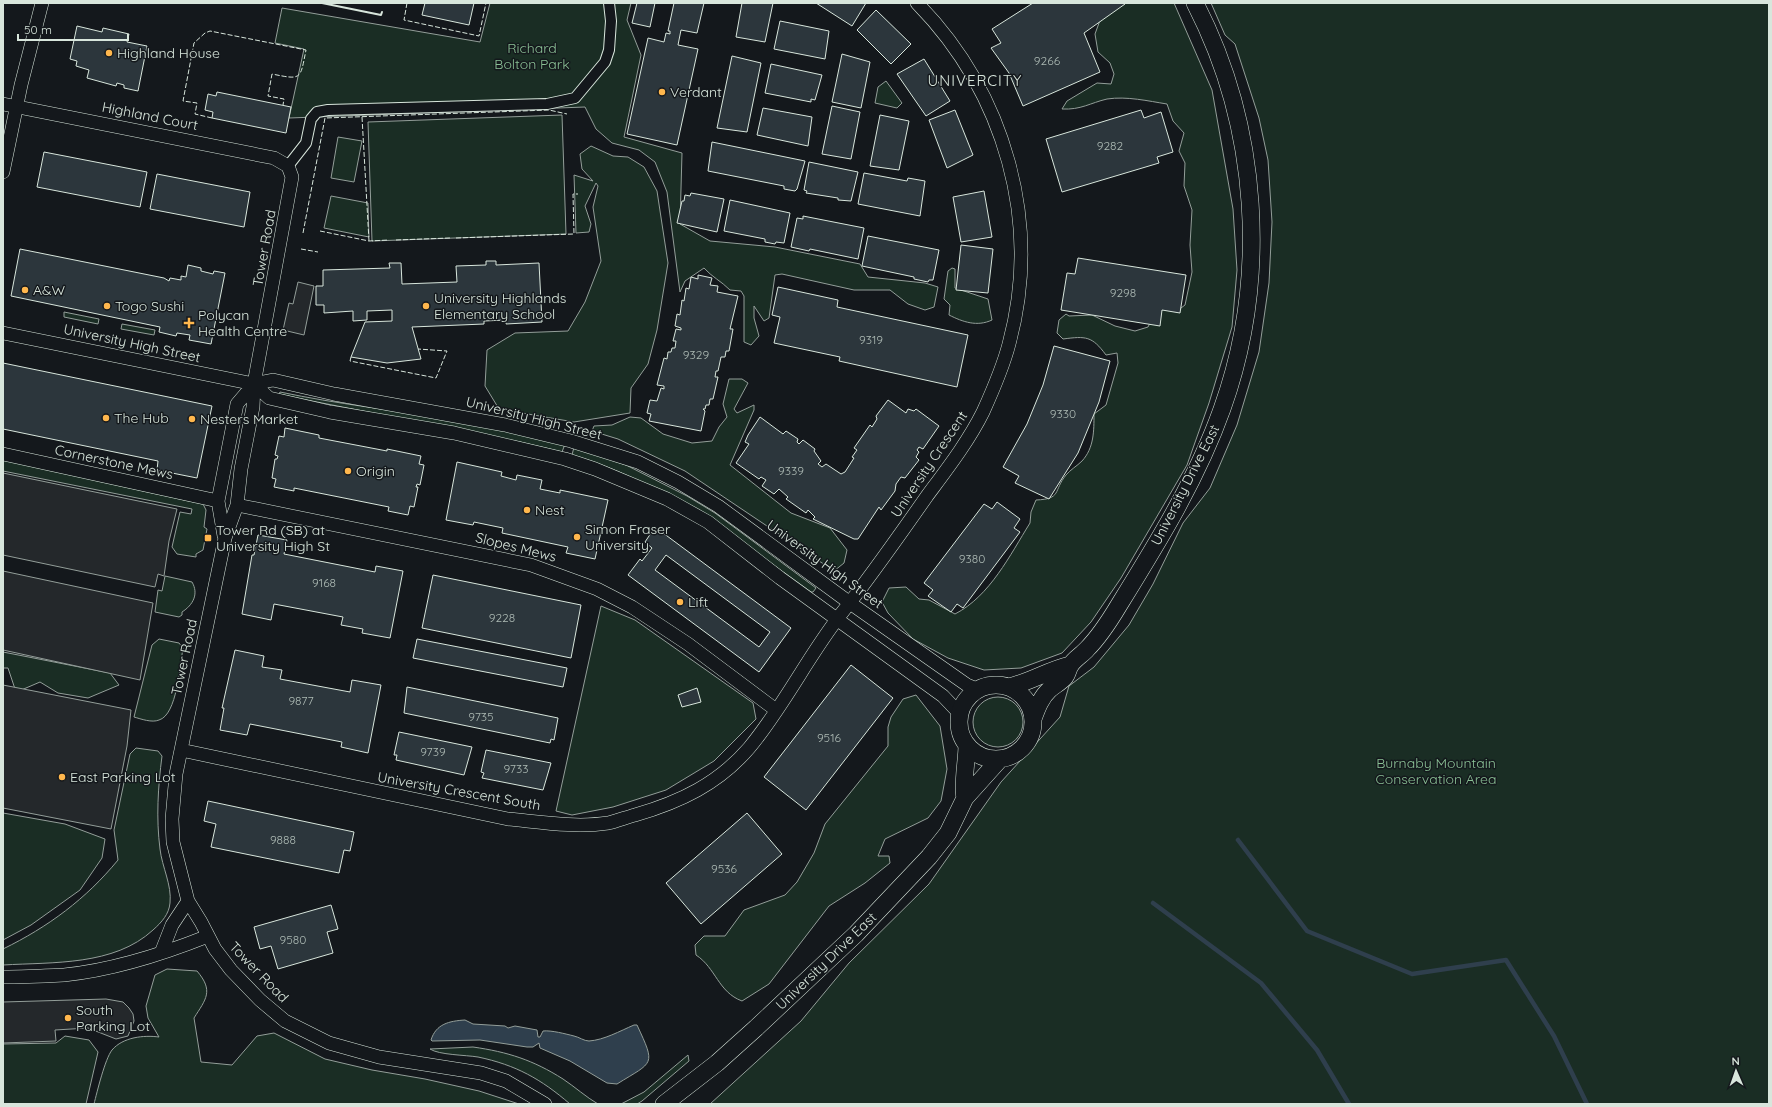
<svg xmlns="http://www.w3.org/2000/svg" width="1772" height="1107" font-family="Quicksand,sans-serif">
<style>
.green{fill:#1a2d24;stroke:#939e99}
.parking{fill:#24282b;stroke:#939e99}
.water{fill:#2f3f4d;stroke:#939e99}
.lines{fill:none;stroke-linecap:round;stroke-linejoin:round}
.stream{stroke:#2f3f4d;stroke-width:4.5}
.building{fill:#2c363c;stroke:#d8e6dc;fill-rule:evenodd}
.pedestrian-casing{stroke:#d8e6dc;stroke-width:12}
.minor-casing{stroke:#d8e6dc;stroke-width:14}
.tertiary-casing{stroke:#d8e6dc;stroke-width:18}
.pedestrian{stroke:#14181c;stroke-width:10}
.minor{stroke:#14181c;stroke-width:13}
.tertiary{stroke:#14181c;stroke-width:17}
.fence{stroke:#d8e6dc;stroke-width:1;stroke-dasharray:5 2;stroke-linecap:butt}
.wall{stroke:#d8e6dc;stroke-width:2}
.poi-dot{fill:#ffb74d;stroke:#14181c;stroke-width:1.5}
.labels{text-anchor:middle;dominant-baseline:central;stroke-width:3;stroke-linejoin:round;paint-order:stroke}
.number-label{font-size:12px;fill:#adbab4}
.park-label{font-size:14px;fill:#8ac095;stroke:#14181c}
.poi-label{font-size:14px;fill:#d8e6dc;stroke:#14181c;text-anchor:start}
.street-label{font-size:14px;fill:#d8e6dc;stroke:#14181c}
.neighbourhood-label{font-size:15px;letter-spacing:1px;fill:#d8e6dc;stroke:#14181c}
</style>
<rect width="100%" height="100%" fill="#14181c"/>
<path class="green" d="M490 3H631L627 20 641 55 624 137 682 153 680 224 710 241 775 247 860 264 868 277 925 283 938 287 934 307 925 310 908 304 890 290H854L782 274 775 275 769 318 764 321 754 306V318L759 336 751 345 744 342V296L741 291 730 290C721 281 712 277 704 268L685 281 680 292 667 192 655 162 639 150 612 143 596 129 585 107 289 118 304 49 275 43 282 8 480 42Z
M1113 3H1174L1212 90 1233 209 1237 270 1232 327 1209 403 1187 465 1121 578 1091 622 1062 653 1021 668 984 670 948 658 913 639 888 613 882 602 889 588 906 587 919 599 929 600 955 614C990 596 1010 555 1030 523L1031 512 1036 500C1062 499 1053 491 1066 475 1070 470 1077 466 1082 461 1094 448 1094 431 1094 414L1106 405 1118 363 1117 353 1106 355C1092 336 1086 336 1063 339L1057 333 1059 320 1066 314 1069 316 1092 315 1115 326 1135 331 1148 327 1155 313 1166 306 1177 311 1185 305 1192 272 1190 245 1192 210 1184 186 1185 163 1179 151 1184 133 1173 121 1167 104C1148 101 1127 96 1107 99 1090 103 1081 110 1062 109L1067 101 1097 83 1111 84 1114 74 1110 63 1098 52 1095 34 1103 12Z
M1211 3H1769V1104H710L801 1021 849 963 929 884 1001 782 1060 717 1069 686 1094 667 1129 625 1153 584 1183 523 1210 488 1237 425 1259 352 1269 283 1272 222 1268 160 1259 118 1235 44 1225 35Z
M886 81 902 103 897 108 875 103 878 87Z
M562 115 566 234 372 241 368 122Z
M338 137 362 141 354 182 331 178Z
M591 146 613 156 628 157 644 167 657 191 662 224 668 263 657 330 648 364 631 388 630 413 574 422 499 409 485 386 487 350 515 333 568 331 585 302 601 261 593 207 598 186 596 183 585 206 591 224 589 232 576 233 574 175 593 181 582 169 580 154Z
M331 196 368 203 369 237 324 228Z
M952 268 955 269V288L988 299 992 320C977 327 963 322 949 315L950 305 944 299 948 271Z
M64 312 99 319 98 324 64 317Z
M122 324 155 330 154 335 121 329Z
M729 379H742L748 383 734 409 737 413 754 405V410L730 465 791 513 830 528 847 550 844 563 834 571 685 471 618 439 592 431 594 426 612 425 630 417 641 418 663 434 692 443 712 441 719 427 727 417 723 404Z
M280 392C337 404 394 410 451 420 489 427 527 436 565 444L562 452 520 442 312 401 279 394Z
M574 447 626 465 687 496 715 513 816 588 813 592H811C736 538 661 481 572 455Z
M3 460 203 504 206 510 204 527 207 529 203 550 196 554V557L177 554 172 547 180 512 191 514 192 509 3 471Z
M165 576 192 582C199 594 193 605 182 612V615L179 617 155 612 158 590 162 591Z
M601 606 635 620 753 703 756 719 714 761 666 790 613 807 572 815 556 811Z
M159 639 179 643 183 648C180 665 177 715 159 720 152 723 141 719 134 717L152 645Z
M3 652 110 673 119 685 88 698 58 693 40 682 19 691 15 689 8 668H3Z
M916 695 940 726 947 769 941 801 928 818 885 839 878 856H889L890 863 865 883 829 906 769 984 742 1001C718 992 716 968 696 955L695 945 704 936H725L744 910 785 895 797 882 814 853 825 824 888 746V727L891 717 903 699Z
M973 722a25 25 0 1 1 50 0a25 25 0 1 1-50 0Z
M136 748 158 751 162 756C158 787 156 818 160 849 162 867 172 885 170 903 169 914 162 922 153 930 114 966 53 962 3 965V949C48 927 86 899 118 860L114 830 130 754Z
M3 813 65 824 105 839 102 858 80 890 31 925 3 940Z
M167 969 197 971C214 991 206 999 194 1018L201 1062 232 1065 257 1036 274 1033 325 1059 372 1070 425 1079 479 1091 519 1104H94C97 1092 105 1059 112 1050 123 1037 144 1035 159 1037L148 1018 146 1006 155 975Z
M65 1036 89 1040 98 1052 86 1104H3V1044L56 1043Z
M473 1047C508 1052 533 1060 563 1079 575 1087 586 1097 598 1104H570C541 1079 516 1065 478 1057 466 1055 439 1055 430 1049Z
M688 1055 689 1061 642 1101 637 1104H621L644 1092Z"/>
<path class="parking" d="M298 282 314 286 304 335 283 330 289 303 293 304Z
M3 473 177 509 169 541 164 576 158 574 155 587 3 555Z
M3 571 153 603 140 680 3 650Z
M3 685 131 710 127 746 111 829 3 808Z
M106 999 123 1002 129 1008 133 1014 134 1021 128 1036 116 1039 88 1028 55 1030 56 1041 3 1043V1002Z"/>
<path class="water" d="M465 1020 473 1024 505 1026 508 1028 515 1026 537 1030 538 1037H540L543 1031C551 1030 566 1034 574 1036 579 1037 584 1041 589 1041 604 1040 620 1031 634 1025H637C656 1066 654 1061 617 1084L607 1083 570 1061 540 1048 539 1043 533 1047H527L480 1040 432 1041 431 1040C436 1024 449 1021 465 1020Z"/>
<g class="lines">
<path class="stream" d="M1238 840 1307 931 1412 974 1506 960 1554 1036 1587 1104
M1153 903 1261 983 1317 1050 1349 1104"/>
</g>
<path class="building" d="M425 3H474L469 25 422 15Z
M637 3H655L650 27 632 23Z
M674 3H704L697 33 681 30 678 45 698 49 677 145 627 134 648 38 664 42 666 33 670 34V31H668Z
M742 3H773L765 42 736 37Z
M816 3H866L852 26Z
M1033 3H1124L1125 4 1084 33 1100 72 1023 106 1009 73 991 48 1001 43 992 29Z
M876 10 911 44 891 64 857 30Z
M780 21 829 31 825 59 774 49Z
M77 26 102 32 103 28 129 34 127 42 147 46 138 91 124 88V85L117 83 116 86 87 78 89 70 76 66 77 61 70 59Z
M842 54 870 62 861 108 832 102Z
M732 56 761 63 747 132 717 128Z
M924 59 950 101 926 116 897 74Z
M771 64 822 75 815 100 811 99V102L765 93Z
M217 92 291 107 286 133 212 118 213 112 205 110 208 94 216 96Z
M832 106 860 112 851 159 822 154Z
M763 108 812 117 808 146 757 135Z
M955 110 973 155 947 168 929 120Z
M1141 110 1144 118 1161 112 1173 152 1157 157 1159 163 1062 192 1046 139Z
M880 115 909 121 899 170 870 166Z
M712 142 805 161 797 189 795 191 784 189V186L708 171Z
M44 152 147 172 140 207 37 187Z
M809 162 858 172 851 201 838 200V198L806 193 807 191 804 190Z
M864 173 907 181 908 178 925 181 920 216 858 204Z
M157 174 250 192 244 227 150 209Z
M984 191 992 237 961 242 953 197Z
M691 193 724 199 717 232 677 223 682 201H684L685 195 690 196Z
M730 200 790 213 784 243 776 242 775 244 765 242V239L724 231Z
M803 216 864 228 858 259 810 249 809 251 791 247 797 218 803 219Z
M868 236 939 250 933 280H929L928 282 914 279V277L862 266Z
M961 245 993 249 988 293 956 290Z
M20 249 164 278 169 281 170 278 181 280V276L186 277 188 265 201 268V271L213 274 214 271 225 273 211 344 189 340 190 335 177 333 176 336 159 332 160 327 11 296Z
M1078 258 1186 275 1180 313 1162 310 1160 326 1061 310 1067 273 1075 274Z
M486 261H496V265L539 263 542 322 506 324V320L484 321V324L412 327 421 359 387 363 351 357 365 322 392 321V310L367 311V320L353 321V311L324 313V305H316V286H323V270L390 268 389 263H401L402 284 457 282 456 266 486 265Z
M698 275 712 278 710 285 718 286 717 292 738 296 730 329H733L729 351H726L725 357H721L718 371H716L715 377H718L713 399H710L709 405H706L705 409H703L705 411 701 431 649 421 651 414 647 413 650 400 657 401 661 388 664 389V386L657 385 664 358 667 359 668 352H671L672 348H675L676 341H673L676 329 681 330V328L675 326 677 314 680 315 682 300 684 301 686 288 689 289 691 277 698 279Z
M778 287 838 300 837 307 968 335 957 387 839 361 840 357 774 343 780 317 772 315Z
M1054 346 1110 361 1099 402 1078 453 1049 499 1015 483 1019 476 1003 467 1027 424 1043 385Z
M3 363 212 406 197 478 157 470 158 461 3 429Z
M888 400 906 413 908 409 914 411 916 409 939 426 923 449 919 447 917 450 919 452 916 457 919 460 905 478 901 477 896 484 895 491 881 510 879 507 858 539H854L813 519 815 517 808 510 806 513 786 499 788 497 779 489 774 494 762 486 766 480 761 477 759 479 736 463 749 444 745 442 748 435 760 417 783 434 786 431 798 439 797 442 799 444 803 440 815 449 814 451 821 461 818 464 822 467 826 464 841 474 845 472 854 458 852 457 857 450 854 448 870 425 872 427 877 419 876 416Z
M285 428 319 435V438L387 451V449L421 456 419 464 424 465 420 485 417 484 416 487H418L414 507 410 506 408 515 388 511 389 507 294 488V491L274 487 276 479 272 478 275 459H277L278 456 275 455 279 436 284 437Z
M457 462 502 472 501 476 516 480 517 475 542 480 540 489 560 493V490L608 500 595 559 566 553 568 547 502 533 503 528 474 522 473 525 446 520Z
M997 502 1020 519 1014 528 1020 532 963 608 957 604 951 612 928 596 933 590 924 583 984 504 992 509Z
M655 527 791 628 759 672 628 575 640 559 642 561 652 548 645 542ZM666 555 770 632 759 647 655 570Z
M258 535 287 540 284 554 375 572 376 566 403 571 390 638 362 633 363 629 341 625 343 617 274 604 271 620 242 614 252 555H254Z
M433 575 581 605 571 658 422 628Z
M417 639 567 668 563 687 413 658Z
M235 650 264 656 262 667 282 670 280 679 350 692 352 680 381 685 368 753 341 747 342 742 250 724 247 735 220 730 224 708H222Z
M851 665 893 698 806 810 764 777Z
M407 687 558 718 554 740 551 739 550 743 404 713Z
M697 688 701 702 682 707 678 695Z
M399 732 472 747 464 775 396 760 397 755H394Z
M486 750 551 763 543 790 482 778 484 773 481 772Z
M208 801 354 832 350 851 344 850 339 873 211 847 216 824 204 821Z
M747 813 782 854 701 924 666 883Z
M331 905 338 929 327 932 333 953 278 969 271 946 260 949 254 927Z"/>
<g class="lines">
<defs>
<path id="pedestrian" d="M288 166 306 143 311 119 317 112 328 110 547 104 575 98 605 62 609 50 611 21 609 3"/>
<path id="minor" d="M3 104 274 158 288 166 292 177 254 384 253 407 241 469 237 505 225 538 176 774 172 819 173 842 188 901 201 922 215 949 231 970 260 1000 285 1021 329 1043 379 1057 481 1073 506 1081 545 1104
M3 172 21 85 42 3
M3 333 254 384 273 380 334 394 505 425 571 441 638 462 678 482 718 506 850 603 967 685 979 690
M254 384 269 398 330 412 454 433 565 459 595 469 667 499 708 522 780 578 943 696 960 714
M3 454 218 501
M237 505 531 565 597 589 632 607 688 644 776 710
M224 536 218 501 237 404 254 384
M181 750 508 819C540 822 576 828 608 823 617 821 627 817 635 815 680 802 718 784 749 748 784 706 808 656 841 614 871 576 899 536 927 496 947 469 968 442 983 412 993 390 1003 367 1009 344 1042 222 1005 93 917 3
M161 953 172 925 188 901
M3 977C23 977 44 976 64 975 113 970 163 954 208 936"/>
<path id="tertiary" d="M959 722a37 37 0 1 1 74 0a37 37 0 1 1-74 0Z
M1009 687C1030 682 1049 670 1070 665
M1033 719C1037 708 1041 697 1050 689 1055 685 1062 681 1065 677 1068 673 1068 669 1070 666 1074 659 1082 655 1087 649 1100 636 1110 620 1119 605 1158 542 1197 479 1222 409 1269 278 1259 127 1195 3
M965 798C962 785 967 760 967 745
M664 1104 717 1063 756 1028 856 934 929 857 948 833 965 798 1000 759"/>
</defs>
<use href="#pedestrian" class="pedestrian-casing"/>
<use href="#minor" class="minor-casing"/>
<use href="#tertiary" class="tertiary-casing"/>
<use href="#pedestrian" class="pedestrian"/>
<use href="#minor" class="minor"/>
<use href="#tertiary" class="tertiary"/>
<path class="fence" d="M407 3 404 20 479 36 486 3
M362 117 369 241
M212 118 195 114 197 103 183 101 194 43 205 33 210 31 306 50C300 80 302 80 272 74L268 96 284 99 283 105
M320 231 369 241 389 240
M303 233 325 118 549 110 567 114
M456 238 574 234 573 194H578
M396 240 450 238
M301 249 318 252
M351 357 350 361 436 378 447 351 418 349"/>
<path class="wall" d="M322 3 381 15 382 12"/>
</g>
<g class="poi-dot">
<circle cx="109" cy="53" r="4"/>
<circle cx="662" cy="92" r="4"/>
<circle cx="25" cy="290" r="4"/>
<circle cx="107" cy="306" r="4"/>
<circle cx="426" cy="306" r="4"/>
<path d="M187 317h4v4h4v4h-4v4h-4v-4h-4v-4h4z"/>
<circle cx="106" cy="418" r="4"/>
<circle cx="192" cy="419" r="4"/>
<circle cx="348" cy="471" r="4"/>
<circle cx="527" cy="510" r="4"/>
<circle cx="577" cy="537" r="4"/>
<rect x="204" y="534" width="8" height="8" rx="2"/>
<circle cx="680" cy="602" r="4"/>
<circle cx="62" cy="777" r="4"/>
<circle cx="68" cy="1018" r="4"/>
</g>
<g class="labels">
<g class="number-label">
<text x="1047" y="60">9266</text>
<text x="1110" y="145">9282</text>
<text x="1123" y="292">9298</text>
<text x="871" y="339">9319</text>
<text x="696" y="354">9329</text>
<text x="1063" y="413">9330</text>
<text x="791" y="470">9339</text>
<text x="972" y="558">9380</text>
<text x="324" y="582">9168</text>
<text x="502" y="617">9228</text>
<text x="301" y="700">9877</text>
<text x="481" y="716">9735</text>
<text x="829" y="737">9516</text>
<text x="433" y="751">9739</text>
<text x="516" y="768">9733</text>
<text x="283" y="839">9888</text>
<text x="724" y="868">9536</text>
<text x="293" y="939">9580</text>
</g>
<g class="park-label">
<text x="532" y="48">Richard<tspan x="532" dy="16">Bolton Park</tspan></text>
<text x="1436" y="763">Burnaby Mountain<tspan x="1436" dy="16">Conservation Area</tspan></text>
</g>
<g class="poi-label">
<text x="117" y="53">Highland House</text>
<text x="670" y="92">Verdant</text>
<text x="33" y="290">A&amp;W</text>
<text x="434" y="298">University Highlands<tspan x="434" dy="16">Elementary School</tspan></text>
<text x="115" y="306">Togo Sushi</text>
<text x="198" y="315">Polycan<tspan x="198" dy="16">Health Centre</tspan></text>
<text x="114" y="418">The Hub</text>
<text x="200" y="419">Nesters Market</text>
<text x="356" y="471">Origin</text>
<text x="535" y="510">Nest</text>
<text x="585" y="529">Simon Fraser<tspan x="585" dy="16">University</tspan></text>
<text x="216" y="530">Tower Rd (SB) at<tspan x="216" dy="16">University High St</tspan></text>
<text x="688" y="602">Lift</text>
<text x="70" y="777">East Parking Lot</text>
<text x="76" y="1010">South<tspan x="76" dy="16">Parking Lot</tspan></text>
</g>
<g class="street-label">
<text transform="translate(150 116) rotate(11)">Highland Court</text>
<text transform="translate(264 248) rotate(-80)">Tower Road</text>
<text transform="translate(132 343) rotate(12)">University High Street</text>
<text transform="translate(534 418) rotate(14)">University High Street</text>
<text transform="translate(114 462) rotate(12)">Cornerstone Mews</text>
<text transform="translate(929 464) rotate(-56)">University Crescent</text>
<text transform="translate(1185 485) rotate(-63)">University Drive East</text>
<text transform="translate(516 547) rotate(14)">Slopes Mews</text>
<text transform="translate(825 564) rotate(36)">University High Street</text>
<text transform="translate(184 657) rotate(-78)">Tower Road</text>
<text transform="translate(459 791) rotate(10)">University Crescent South</text>
<text transform="translate(826 961) rotate(-44)">University Drive East</text>
<text transform="translate(259 972) rotate(46)">Tower Road</text>
</g>
<g class="neighbourhood-label">
<text x="975" y="80">UNIVERCITY</text>
</g>
</g>
<rect width="1772" height="1107" fill="none" stroke="#d8e6dc" stroke-width="8"/>
<g transform="translate(1736 1071) rotate(358)" stroke="#14181c" stroke-width="3" paint-order="stroke">
<path d="M0-3L7 15L0 10L-7 15Z" fill="#d8e6dc"/>
<text y="-6" font-size="11" font-weight="bold" text-anchor="middle" fill="#d8e6dc">N</text>
</g>
<path d="M18 34v6h110v-6" fill="none" stroke="#d8e6dc" stroke-width="2"/>
<text x="24" y="34" font-size="12" fill="#d8e6dc" stroke="#14181c" stroke-width="3" paint-order="stroke">50 m</text>
</svg>
